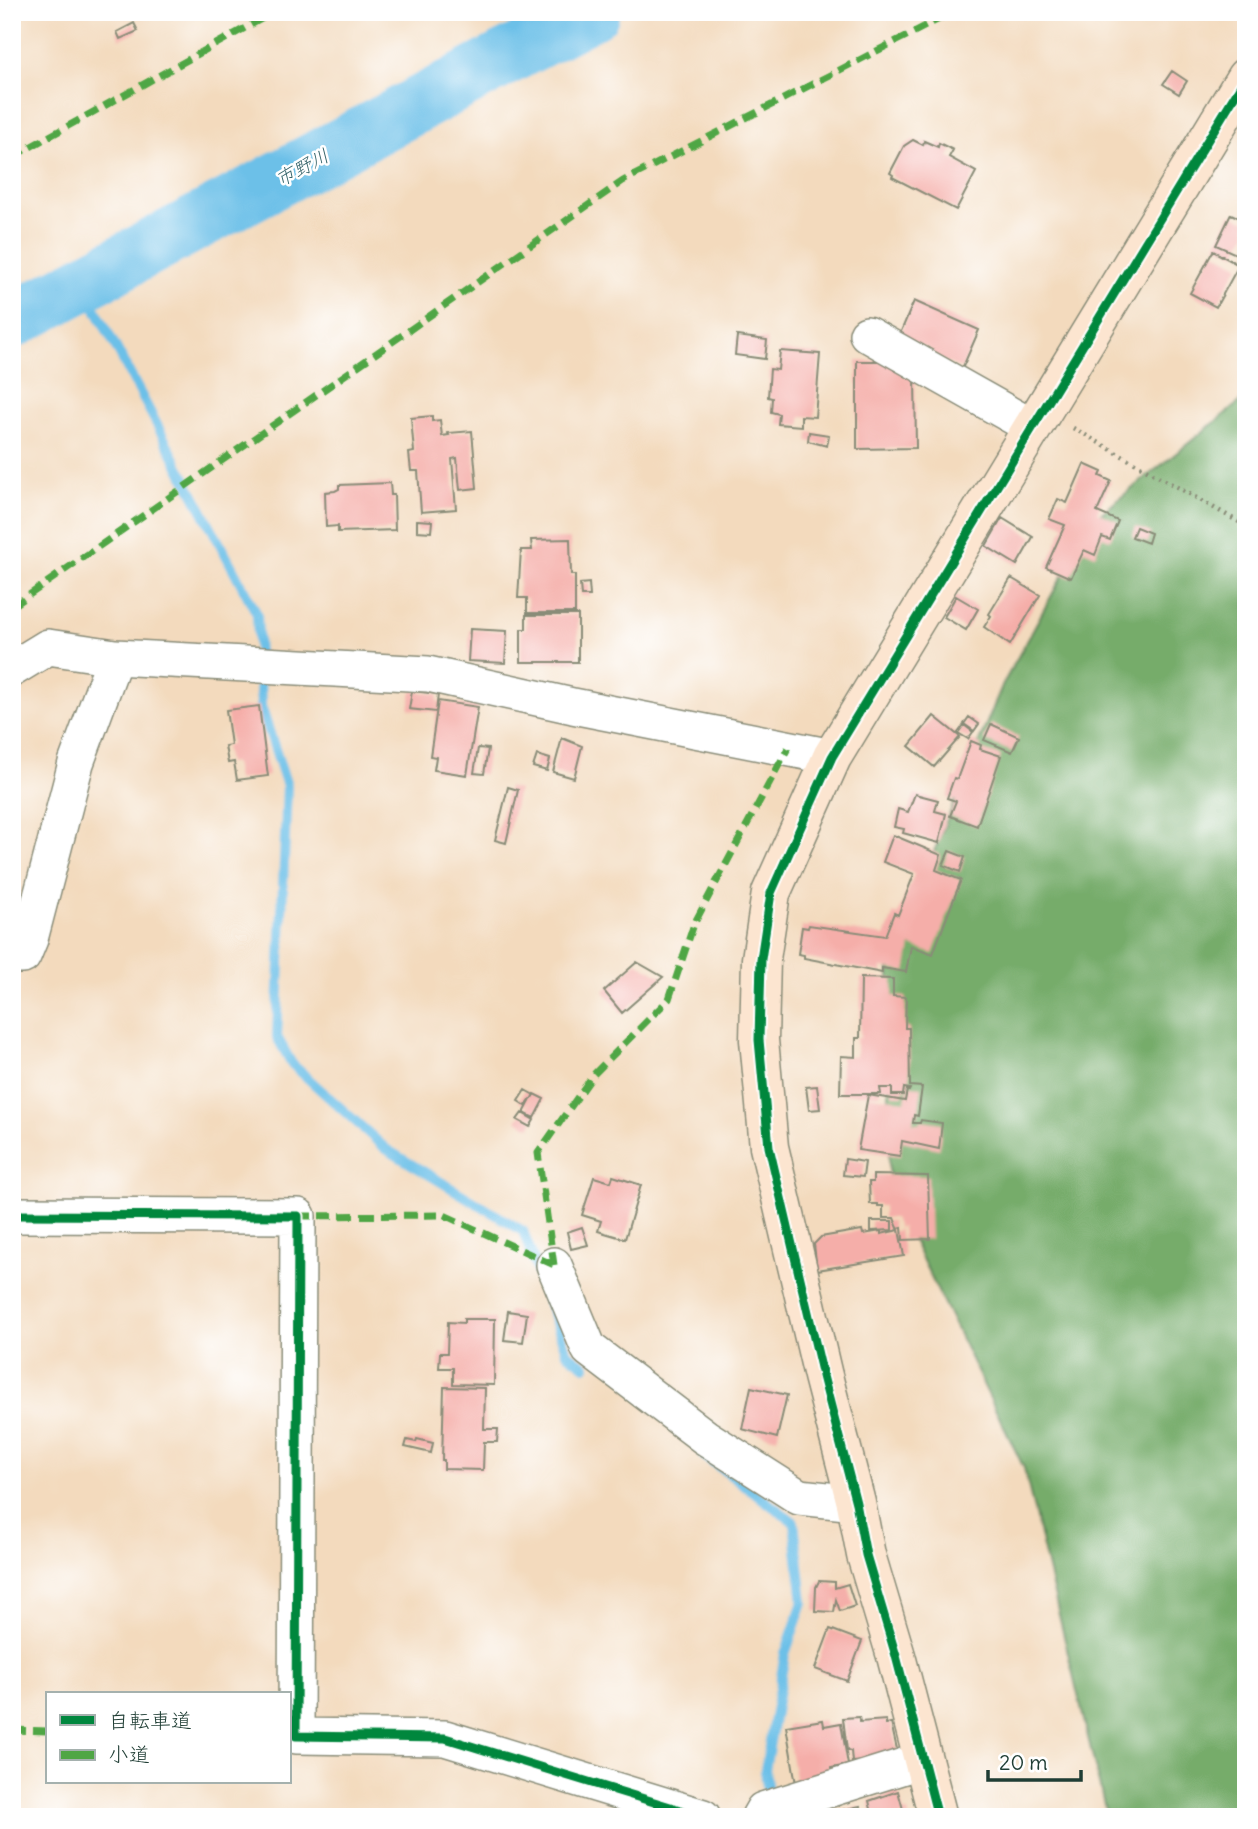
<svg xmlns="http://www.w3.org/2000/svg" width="1258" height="1829" font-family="Delius,'Klee One',sans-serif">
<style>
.forest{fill:#76ac6a;stroke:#4a744f;stroke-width:2}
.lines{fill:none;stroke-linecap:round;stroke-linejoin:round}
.stream{stroke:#6cc0e8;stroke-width:10}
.river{stroke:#6cc0e8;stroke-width:56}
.building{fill:#f5aea9}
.street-casing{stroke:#898c78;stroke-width:38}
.secondary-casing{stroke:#898c78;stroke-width:41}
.path{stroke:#898c78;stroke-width:4.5;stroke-dasharray:2 5;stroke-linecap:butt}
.street{stroke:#fff;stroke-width:35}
.secondary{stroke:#fce5d0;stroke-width:38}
.quiet{stroke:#4fa644;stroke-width:7;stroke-dasharray:14 7;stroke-linecap:butt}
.cycleway-casing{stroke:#fff;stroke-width:13}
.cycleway{stroke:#00873e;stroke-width:9}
.labels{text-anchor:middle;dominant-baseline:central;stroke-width:5;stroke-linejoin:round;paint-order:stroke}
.water-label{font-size:19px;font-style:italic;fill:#36646a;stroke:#fff}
</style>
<rect width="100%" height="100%" fill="#fff"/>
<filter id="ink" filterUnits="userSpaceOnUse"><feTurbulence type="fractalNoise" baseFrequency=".0143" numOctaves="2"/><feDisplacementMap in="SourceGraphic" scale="14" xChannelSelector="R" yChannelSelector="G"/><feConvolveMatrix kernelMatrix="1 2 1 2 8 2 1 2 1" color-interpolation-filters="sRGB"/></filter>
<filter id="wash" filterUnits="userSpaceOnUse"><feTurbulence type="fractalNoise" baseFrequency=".00686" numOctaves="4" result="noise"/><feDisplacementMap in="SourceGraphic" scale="28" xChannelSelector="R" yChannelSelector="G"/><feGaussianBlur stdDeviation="1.57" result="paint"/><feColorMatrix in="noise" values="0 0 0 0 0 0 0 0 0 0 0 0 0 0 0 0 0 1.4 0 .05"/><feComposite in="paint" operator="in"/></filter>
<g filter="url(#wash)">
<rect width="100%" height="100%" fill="#f3dabd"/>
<path class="forest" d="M1246 397V1817H1107L1024 1468 889 1191V961L1002 686 1093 520Z"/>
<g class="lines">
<path class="stream" d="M82 283 257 614 261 706 287 786 277 1037 292 1064 386 1149 523 1231 567 1353 585 1366
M703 1455 794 1522 803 1602 785 1654 765 1770 769 1801"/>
<path class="river" d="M12 321 592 12"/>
</g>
<g id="blocks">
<path class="building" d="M134 23 138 31 120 39 117 32Z
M1172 71 1187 81 1179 94 1163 84Z
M913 140 923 145 924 141 938 147 939 143 953 150 949 157 976 172 956 210 892 177 893 175 890 173 904 146Z
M1231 214 1246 221V233L1236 254 1216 245Z
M1213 251 1239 265 1216 307 1190 293Z
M914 301 979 330 962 369 930 355 931 350 899 336Z
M737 336 767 340 765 359 735 355Z
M780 351 820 354 815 417 801 416V426L778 424 779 414 771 412 772 398 768 397 770 369 778 370Z
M857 361H892L904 367V376H915L916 448 857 449Z
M432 416V421L440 420 442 436 449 435 448 433 472 431 477 488 460 490 457 458 452 459 456 509 421 512 418 471H411L409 453 414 452 411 418Z
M809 432 829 435 827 446 808 441Z
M1084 464 1102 472 1100 476 1111 481 1097 512 1118 521 1110 540 1102 537 1095 555 1084 550 1071 578 1046 567 1065 525 1049 519 1058 499 1067 503Z
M390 483 391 495H394L395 530 338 532V526L326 527 325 492 335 491 339 489V485Z
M1002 518 1033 537 1017 565 986 546Z
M417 520 432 521 431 532 417 531Z
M1136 527 1151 533 1148 543 1132 537Z
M570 539 571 575H575V613H527V598H518L521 550H532L531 540Z
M1011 578 1040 595 1010 645 984 627 991 616 989 614Z
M589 583 590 596H581L580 584Z
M956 596 978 609 966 630 944 617Z
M526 615H578V662H521V629H526Z
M470 629 507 631 505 663 468 661Z
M412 691 438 694 436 712 409 709Z
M438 701 478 707 467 775 434 770 436 757 430 756Z
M259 706 268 776 237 780 234 762 228 763 225 746 231 745 226 710Z
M934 716 960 737 934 767 909 746Z
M969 717 979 724 974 731 964 724Z
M991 724 1019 737 1012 752 984 740Z
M964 725 973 732 968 739 958 733Z
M562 738 582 746 574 778 553 772Z
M971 741 981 745 980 749 1001 756 977 826 950 816 956 801 947 798 954 778 957 779Z
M478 748 488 749 484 774 474 773Z
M537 755 550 759 547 771 533 767Z
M508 787 518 790 506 843 495 840Z
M915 794 938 800 935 811 946 814 939 843 903 833 904 829 894 827 898 809 908 812Z
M893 835 941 855 936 870 961 880 933 954 911 946 906 972 882 968V973L804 958V955L798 954 802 927 808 928 809 925 885 936 894 913 898 915 914 874 883 862Z
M949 851 965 857 960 872 943 865Z
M637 962 663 977 622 1013 604 991Z
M861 978 893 979V996L906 997 905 1028H909L910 1086 922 1087 918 1116 914 1115 913 1123H920L921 1120 942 1123 939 1149 902 1141 900 1156 858 1150 868 1095 905 1101 907 1090 909 1091 910 1089 904 1088 903 1095H892V1088H880L881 1094H840L841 1056 856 1057V1038H860Z
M817 1086 820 1109 809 1110 806 1087Z
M525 1090 534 1095 526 1106 518 1101Z
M534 1094 544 1099 534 1118 524 1113Z
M522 1113 534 1120 530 1127 517 1120Z
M845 1159 865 1162 863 1177 843 1175Z
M873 1175 928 1176 930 1239 903 1240 902 1227 898 1228 894 1218H883V1206H878V1204H870L869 1182H873Z
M613 1176 641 1185 625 1239 598 1231 601 1221 582 1215 594 1177 611 1182Z
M871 1221H892V1230L871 1231Z
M582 1227 588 1245 571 1249 567 1232Z
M862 1230 863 1234 881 1231V1234L899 1230 904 1256 817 1270 814 1244 821 1237Z
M508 1311 527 1314 523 1342 504 1340Z
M464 1319H495L494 1385 453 1384V1368H439L440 1353H447L448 1322 464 1323Z
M444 1387 485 1388 484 1429H498L497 1442H484L483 1470 444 1469V1460H442Z
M751 1387 787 1395 777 1438 742 1429Z
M417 1439 433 1443 431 1453 405 1447 407 1440 416 1442Z
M819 1581 835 1582V1588L848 1584 855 1606 840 1611 836 1600 834 1612 815 1611 816 1587Z
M830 1629 862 1641 847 1681 815 1669Z
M859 1717 860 1722 886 1720V1724L891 1723 899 1758 852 1762 851 1751 847 1750 843 1718Z
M823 1720 824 1726 841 1723 848 1765 831 1768 832 1778 796 1784 786 1726Z
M898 1791 904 1813 908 1812 909 1817H873L869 1801Z
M860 1806 862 1817H815V1816Z"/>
</g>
</g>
<g filter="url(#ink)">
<use href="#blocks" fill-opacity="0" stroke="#898c78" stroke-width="2"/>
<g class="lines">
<defs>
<path id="street" d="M867 334 1032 427
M12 669 48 647 115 657
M12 956H23L30 939 76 763 115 657 428 674 573 706 832 757
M12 1215 298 1216 296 1736 445 1738 703 1817
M554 1265 589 1349 705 1437 799 1497 856 1503
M759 1817 763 1810 923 1760"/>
<path id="secondary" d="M938 1817 896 1656 866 1555 856 1503 823 1376 769 1147 759 1040 761 959 771 893 832 757 1246 77"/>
</defs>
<use href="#street" class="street-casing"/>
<use href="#secondary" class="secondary-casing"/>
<path class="path" d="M1073 428 1246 526"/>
<use href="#street" class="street"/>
<use href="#secondary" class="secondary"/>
<path class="quiet" d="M12 157 274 12
M12 607 623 181 953 12
M298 1216 444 1215 554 1265
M554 1265 538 1153 594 1074 669 999 694 924 788 748
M12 1730 47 1731"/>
<defs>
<path id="cycleway" d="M12 1215 298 1216 296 1736 445 1738 703 1817
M938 1817 896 1656 866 1555 856 1503 823 1376 769 1147 759 1040 761 959 771 893 832 757 1246 77"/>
</defs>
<use href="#cycleway" class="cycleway-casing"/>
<use href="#cycleway" class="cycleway"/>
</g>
</g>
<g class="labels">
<g class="water-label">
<text transform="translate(302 167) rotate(-28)">市野川</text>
</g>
</g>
<rect width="1258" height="1829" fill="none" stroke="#fff" stroke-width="42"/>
<rect x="46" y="1692" width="245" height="91" fill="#ffffff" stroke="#a5b1ae" stroke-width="2"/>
<rect x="60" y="1715" width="35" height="10" fill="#00873e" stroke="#a5b1ae" stroke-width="2"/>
<text x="108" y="1728" font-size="21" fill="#1f3d34">自転車道</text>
<rect x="60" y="1750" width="35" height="10" fill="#4fa644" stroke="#a5b1ae" stroke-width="2"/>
<text x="108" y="1762" font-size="21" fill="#1f3d34">小道</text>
<path d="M988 1770v10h93v-10" fill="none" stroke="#1f3d34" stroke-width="3.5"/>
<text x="999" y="1770" font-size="21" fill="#1f3d34" stroke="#ffffff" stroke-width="5" paint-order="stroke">20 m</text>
</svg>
